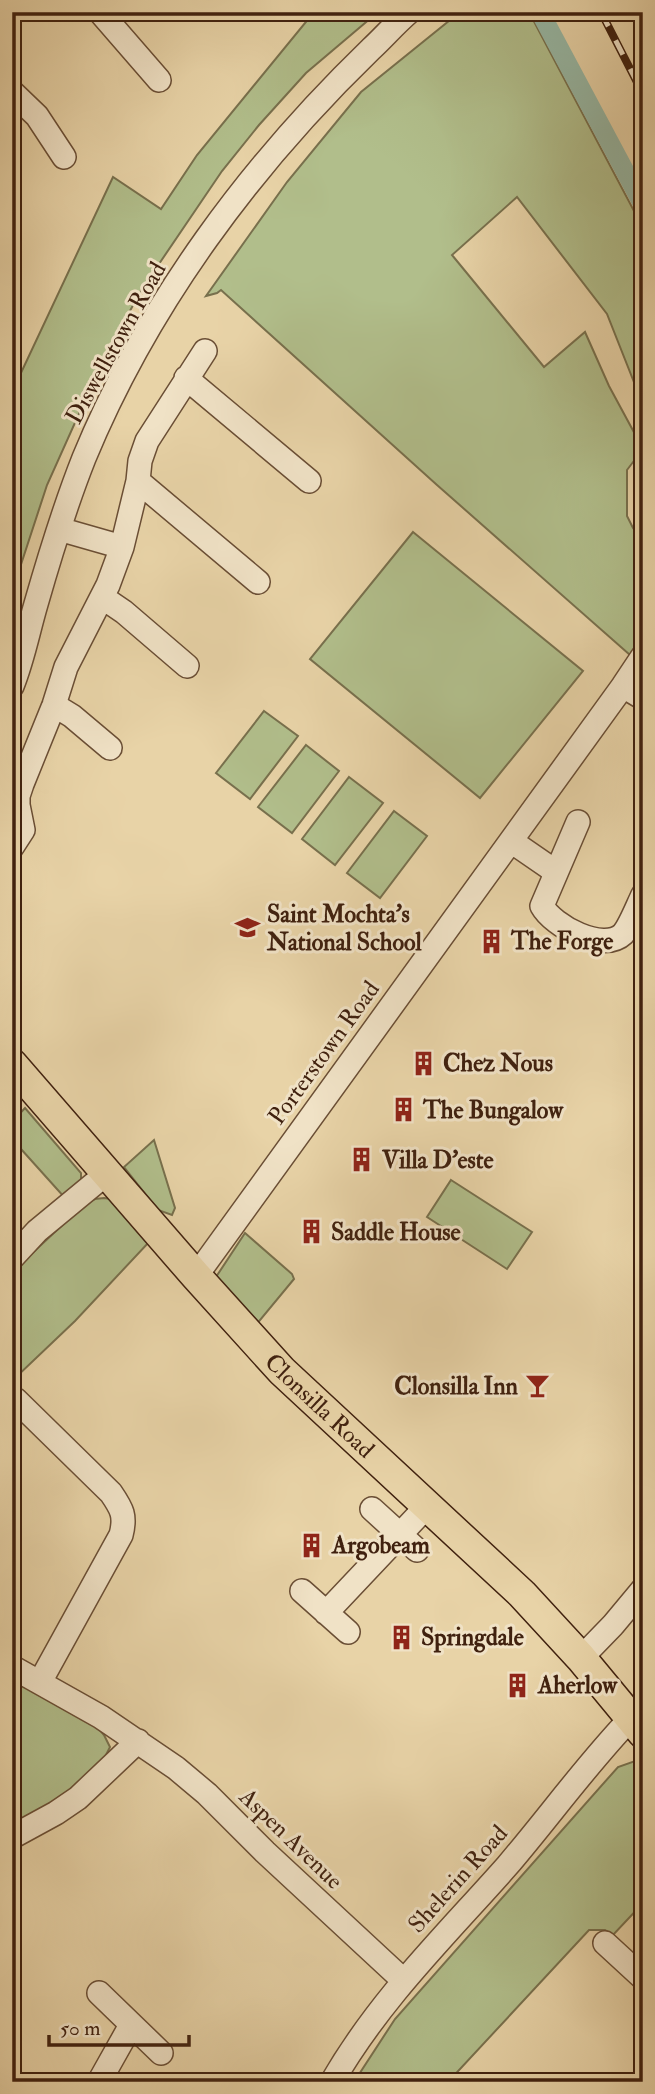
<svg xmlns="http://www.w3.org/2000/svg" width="655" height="2094" font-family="'IM FELL Double Pica',serif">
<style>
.green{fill:#b1be8b;stroke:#78704d;stroke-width:2}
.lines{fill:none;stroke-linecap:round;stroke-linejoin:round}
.canal{stroke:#97b8a5;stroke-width:19}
.minor-casing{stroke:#6a4e35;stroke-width:26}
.major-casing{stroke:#40210f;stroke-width:33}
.minor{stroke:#f0e2c6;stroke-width:23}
.major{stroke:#e8d3a7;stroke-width:30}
.rail-casing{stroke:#40210f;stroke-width:8}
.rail{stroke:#f0e2c6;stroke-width:5;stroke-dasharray:16;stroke-linecap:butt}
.labels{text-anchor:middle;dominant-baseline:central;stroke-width:6;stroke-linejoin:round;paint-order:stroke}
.street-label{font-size:24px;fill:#40210f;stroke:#f0e2c6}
.poi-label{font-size:24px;font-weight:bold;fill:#40210f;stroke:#f0e2c6;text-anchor:start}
</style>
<rect width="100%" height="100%" fill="#e8d3a7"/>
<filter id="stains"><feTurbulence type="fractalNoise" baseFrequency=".00286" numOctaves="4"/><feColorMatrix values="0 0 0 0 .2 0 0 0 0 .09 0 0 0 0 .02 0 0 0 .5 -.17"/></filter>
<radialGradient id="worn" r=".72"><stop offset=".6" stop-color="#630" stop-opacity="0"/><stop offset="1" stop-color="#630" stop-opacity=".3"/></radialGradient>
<path class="green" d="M314 12H378L306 73 259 125 222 171 142 289 104 358 47 485 12 592V392L113 177 161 209 197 155Z
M460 12H529L643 228V405L607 314 517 197 452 255 544 367 585 332 609 386 643 449 627 470V516L633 528 643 540V635L630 655 437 485 221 290 217 293 206 296 287 182 361 92Z
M413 532 583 671 480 798 310 659Z
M264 711 298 736 250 799 216 773Z
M306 745 339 771 292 833 258 807Z
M349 777 383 803 335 865 302 839Z
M394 811 427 836 380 898 347 873Z
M25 1108 81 1173V1180L65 1198 12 1139V1122Z
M154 1140 175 1208 172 1215 158 1210 124 1167Z
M451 1180 532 1232 507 1269 427 1217Z
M104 1198 111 1199 150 1241 75 1321 12 1381V1272L85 1204 95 1199Z
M245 1233 292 1274 294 1279 256 1325 216 1277Z
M12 1678 95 1724 104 1735 110 1747 104 1759 84 1783 12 1828Z
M635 1761 643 1767V1903L613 1935 605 1930H589L448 2082H354L395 2019 618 1767Z"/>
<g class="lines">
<path class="canal" d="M540 12 643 205"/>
<defs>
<path id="minor" d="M100 12 159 80
M12 92 37 116 64 157
M186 378 309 481
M138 481 258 582
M59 529 122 547
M102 597 124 612 187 666
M12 686C23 659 28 631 36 604 50 555 65 506 84 458 148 303 251 165 371 49 384 37 395 24 409 12
M623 686 643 698
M54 705 72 716 110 748
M578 822 542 906C553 926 603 953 623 934 630 926 638 905 643 895
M511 841 556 872
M12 847 23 830 18 805V796L22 784 54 705 66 667 108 585 122 547 138 481 140 461 147 441 205 351
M12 1258 37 1231 106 1174
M196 1276 623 686 643 656
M16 1400 111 1493C122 1509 126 1516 121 1535L40 1682
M372 1509 417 1550
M302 1591 348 1632
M326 1613 428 1505
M581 1658 613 1625 643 1589
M12 1667 101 1717 176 1768 207 1794 265 1852 403 1980
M12 1837 56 1813 78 1798 138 1741
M605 1943 643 1978
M99 1993 161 2053
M99 2082 131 2025
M332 2082C379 2000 445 1936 507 1866 549 1817 586 1765 631 1718"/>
<g id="major">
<path id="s1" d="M12 1064 196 1276 282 1371 522 1594 581 1658 643 1733"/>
</g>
</defs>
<use href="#minor" class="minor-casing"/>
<use href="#major" class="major-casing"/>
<use href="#minor" class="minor"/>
<use href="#major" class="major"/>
<defs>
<path id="rail" d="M601 12 643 94"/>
</defs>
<use href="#rail" class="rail-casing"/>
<use href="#rail" class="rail"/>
</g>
<defs>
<symbol id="school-bare" viewBox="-9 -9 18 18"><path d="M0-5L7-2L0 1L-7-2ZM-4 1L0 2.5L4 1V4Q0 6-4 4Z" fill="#8f2418" stroke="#f0e2c6" stroke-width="2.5" paint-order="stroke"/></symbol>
<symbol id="building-bare" viewBox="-9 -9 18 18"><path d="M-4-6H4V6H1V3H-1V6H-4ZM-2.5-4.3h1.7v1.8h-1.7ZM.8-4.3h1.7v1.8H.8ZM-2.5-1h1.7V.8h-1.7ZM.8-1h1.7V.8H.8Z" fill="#8f2418" stroke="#f0e2c6" stroke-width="2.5" paint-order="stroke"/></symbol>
<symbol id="bar-bare" viewBox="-9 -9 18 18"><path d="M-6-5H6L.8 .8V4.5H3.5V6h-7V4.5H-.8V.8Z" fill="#8f2418" stroke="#f0e2c6" stroke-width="2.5" paint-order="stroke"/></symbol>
</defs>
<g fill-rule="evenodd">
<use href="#school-bare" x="230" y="910" width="35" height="35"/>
<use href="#building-bare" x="474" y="924" width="35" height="35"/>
<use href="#building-bare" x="406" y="1046" width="35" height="35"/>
<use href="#building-bare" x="386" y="1092" width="35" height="35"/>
<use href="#building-bare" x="344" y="1142" width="35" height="35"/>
<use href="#building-bare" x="294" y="1214" width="35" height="35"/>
<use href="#bar-bare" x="520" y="1368" width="35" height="35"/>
<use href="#building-bare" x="294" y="1528" width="35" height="35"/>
<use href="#building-bare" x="384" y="1620" width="35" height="35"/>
<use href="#building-bare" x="500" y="1668" width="35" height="35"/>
</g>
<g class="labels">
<g class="street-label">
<text transform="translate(116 343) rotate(-61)">Diswellstown Road</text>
<text transform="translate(324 1053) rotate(-54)">Porterstown Road</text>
<text stroke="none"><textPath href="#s1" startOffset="460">Clonsilla Road</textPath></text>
<text transform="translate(291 1839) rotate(44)">Aspen Avenue</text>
<text transform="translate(458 1879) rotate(-48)">Shelerin Road</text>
</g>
<g class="poi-label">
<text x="267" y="914">Saint Mochta's<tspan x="267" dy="28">National School</tspan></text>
<text x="511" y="941">The Forge</text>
<text x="443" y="1063">Chez Nous</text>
<text x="423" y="1110">The Bungalow</text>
<text x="382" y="1160">Villa D'este</text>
<text x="331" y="1232">Saddle House</text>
<text x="518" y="1386" text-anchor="end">Clonsilla Inn</text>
<text x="332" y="1545">Argobeam</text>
<text x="421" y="1637">Springdale</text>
<text x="538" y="1685">Aherlow</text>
</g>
</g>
<rect width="655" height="2094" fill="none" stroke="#e8d3a7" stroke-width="42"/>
<rect x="14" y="14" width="627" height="2066" fill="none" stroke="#40210f" stroke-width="3.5"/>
<rect x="21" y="21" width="613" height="2052" fill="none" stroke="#40210f" stroke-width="2"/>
<path d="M49 2035v10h140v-10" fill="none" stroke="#40210f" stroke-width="3.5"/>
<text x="60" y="2035" font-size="21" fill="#40210f" stroke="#f0e2c6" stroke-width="5" paint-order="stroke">50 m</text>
<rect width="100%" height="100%" filter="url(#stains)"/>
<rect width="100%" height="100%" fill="url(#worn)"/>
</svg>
